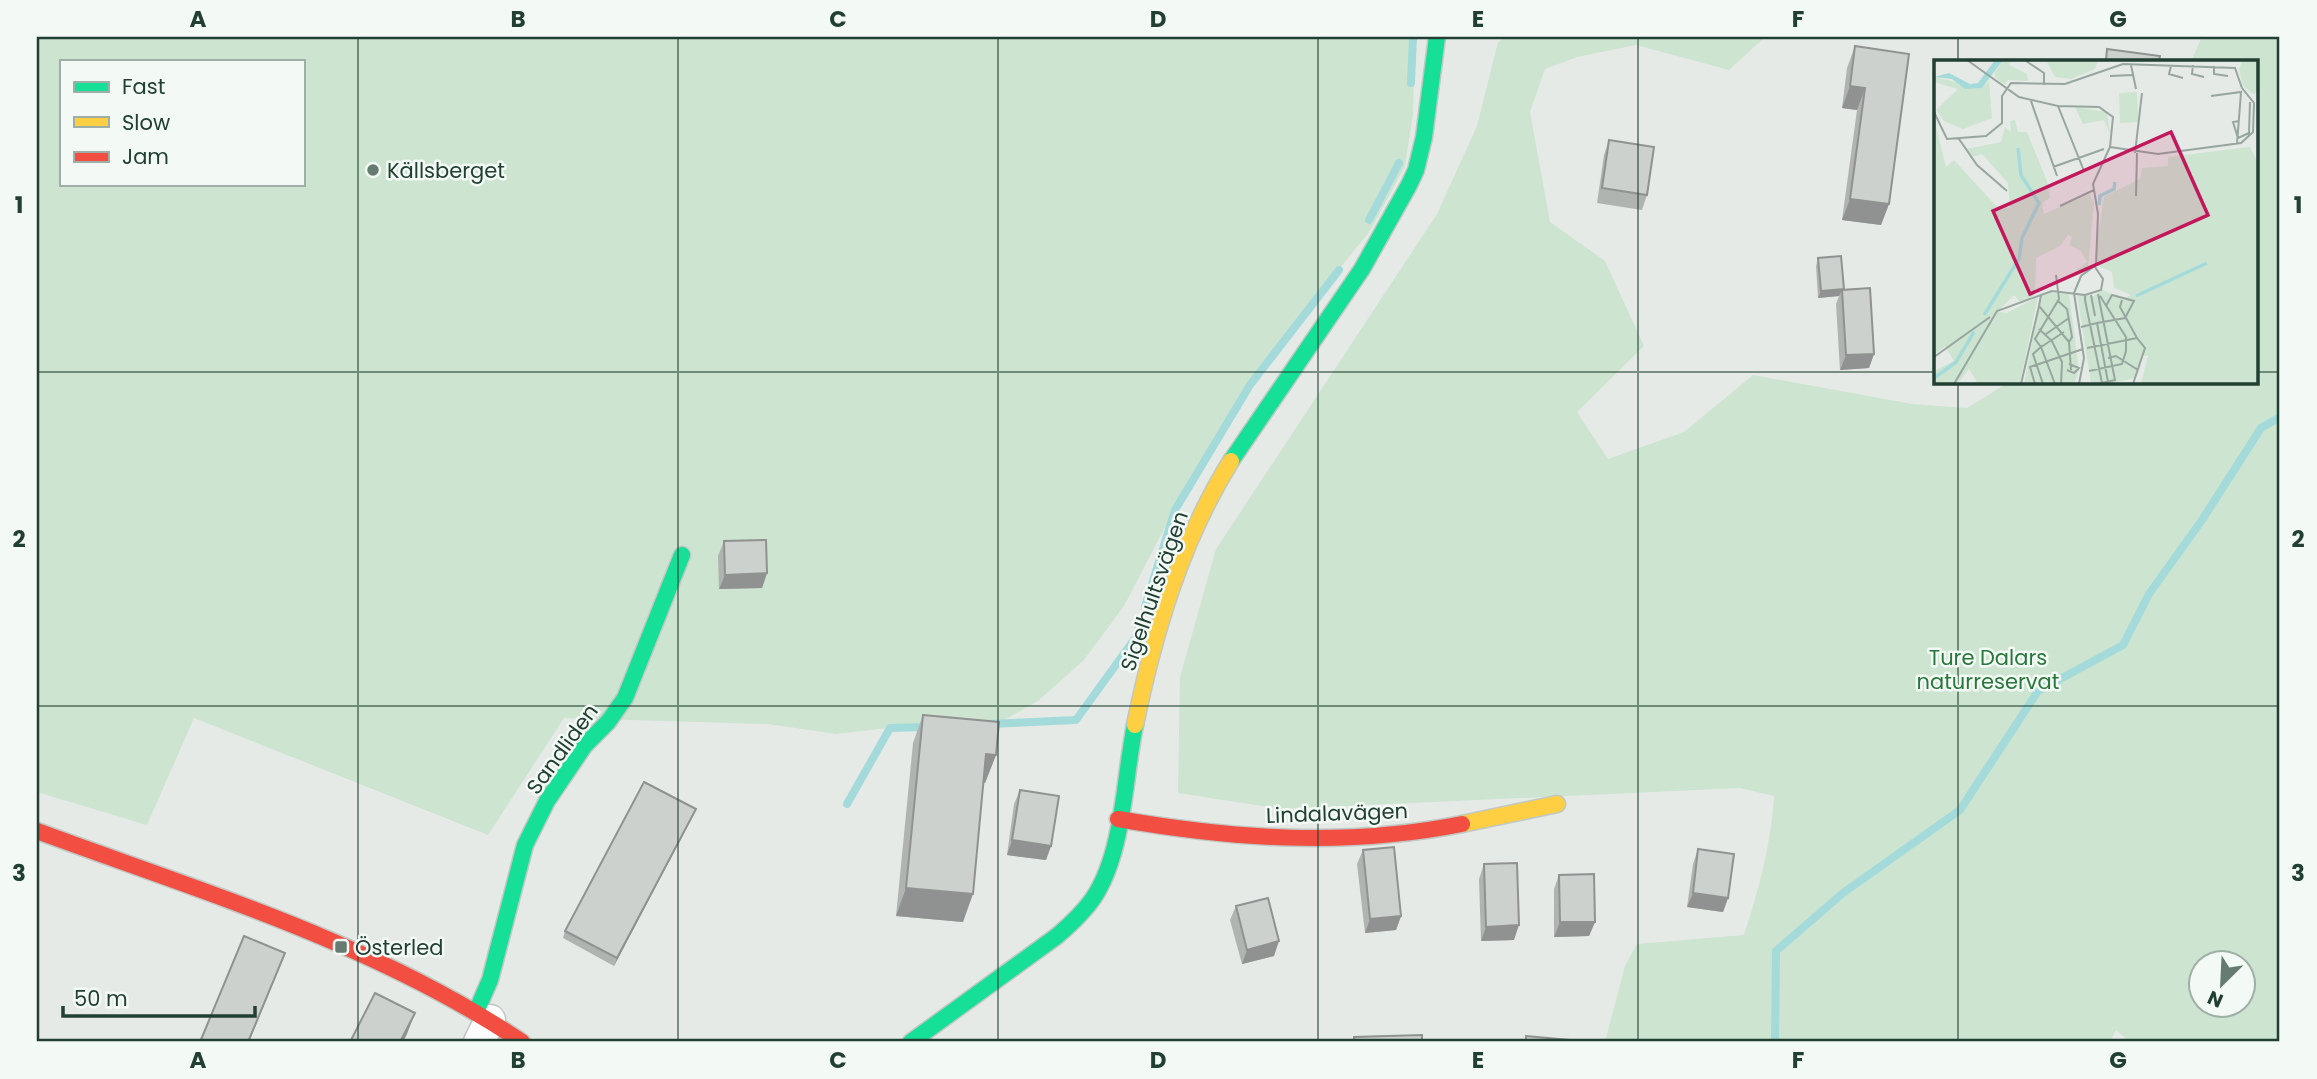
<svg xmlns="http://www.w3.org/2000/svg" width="2317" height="1079" font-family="Poppins,sans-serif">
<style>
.green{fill:#cde4d0;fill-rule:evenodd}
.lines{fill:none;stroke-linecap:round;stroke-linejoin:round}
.stream{stroke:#a4dbda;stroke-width:8}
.street-casing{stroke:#c2c7c4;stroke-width:33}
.fast-casing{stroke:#c0c8c4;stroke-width:19}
.slow-casing{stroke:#c0c8c4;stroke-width:19}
.jam-casing{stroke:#c0c8c4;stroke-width:19}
.street{stroke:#fbfcfb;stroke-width:30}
.fast{stroke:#16e098;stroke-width:16}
.slow{stroke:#ffcf43;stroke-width:16}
.jam{stroke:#f24e42;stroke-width:16}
.wall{fill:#afb4b1}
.shaded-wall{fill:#8f9290}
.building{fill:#ccd1ce;stroke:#8f9290;stroke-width:2}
.grid{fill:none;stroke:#213f32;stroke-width:2;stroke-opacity:0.55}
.poi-dot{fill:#667b71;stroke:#f3f9f5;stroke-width:2.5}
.labels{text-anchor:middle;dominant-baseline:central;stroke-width:5;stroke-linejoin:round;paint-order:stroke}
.poi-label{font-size:21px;fill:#213f32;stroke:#f3f9f5;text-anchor:start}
.street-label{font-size:21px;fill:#213f32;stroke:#f3f9f5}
.park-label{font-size:21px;fill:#29783b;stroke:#f3f9f5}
.inset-river{fill:none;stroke:#a4dbda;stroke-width:3.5}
.inset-road{fill:none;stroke:#97a69f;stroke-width:2}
.view{fill:#c2185b;fill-opacity:0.15;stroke:#c2185b;stroke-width:3.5}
.inset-edge{fill:none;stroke:#213f32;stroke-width:3.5}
.neatline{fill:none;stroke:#213f32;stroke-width:2.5}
.grid-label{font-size:23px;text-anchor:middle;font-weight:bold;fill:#213f32}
</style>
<rect width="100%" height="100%" fill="#e5eae7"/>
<path class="green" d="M37 37H1415L1413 114 1405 166 1370 231 1266 359 1164 529 1124 606 1084 660 1038 701 997 724H922L836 734 768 724 564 718 488 835 194 718 147 825 37 792ZM61 61H303V184H61Z
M1507 37H1765L1729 70 1636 45 1577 57 1545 69 1530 112 1550 222 1605 261 1644 346 1577 412 1608 459 1684 432 1753 375 1912 404 1967 408 2009 382H2256V61H2191L2202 37H2280V1042H2130L2116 1030 2110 1042H1605L1625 966 1637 944 1744 935C1759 889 1771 844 1774 796L1740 788 1281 809 1178 793 1180 677 1216 549 1437 214 1477 126 1498 42ZM2202 964H2244V1006H2202Z"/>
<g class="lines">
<path class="stream" d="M1411 83 1413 37
M1369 220 1399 163
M1145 607 1175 510 1250 385 1339 270
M989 724 1076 720 1136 637 1141 620
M847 804 890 728 927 727
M1775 1042 1776 951 1843 893 1960 810 2038 691 2123 645 2149 594 2202 520 2261 428 2280 417"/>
<defs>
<path id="street" d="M479 1042 490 1020"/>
<path id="fast" d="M1231 461 1362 269 1409 185 1416 170 1424 137 1437 37
M476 1012 490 980 525 845 547 801 585 745 608 722 625 698 682 555
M911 1042 1057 936C1071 924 1084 912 1094 897 1124 851 1124 778 1135 725"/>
<path id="slow" d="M1135 725C1154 633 1181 541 1231 461
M1462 824 1557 804"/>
<path id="jam" d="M1118 819C1233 839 1347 847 1462 824
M37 831C200 891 377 944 522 1042"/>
</defs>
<use href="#street" class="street-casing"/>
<use href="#fast" class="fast-casing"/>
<use href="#slow" class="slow-casing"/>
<use href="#jam" class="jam-casing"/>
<use href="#street" class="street"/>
<use href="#fast" class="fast"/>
<use href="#slow" class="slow"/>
<use href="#jam" class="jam"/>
</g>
<path class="wall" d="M1855 46 1889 204 1881 225 1842 220 1857 110 1842 108 1847 68Z
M1609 140 1647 195 1642 210 1597 203 1604 155Z
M1818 258 1844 289 1874 354 1869 368 1840 370 1836 304 1839 296 1818 298 1816 266Z
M724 541 767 573 762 588 719 589 718 556Z
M923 715 996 755 985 783H984L963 922 896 916 913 743Z
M1020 790 1051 846 1046 860 1007 855 1014 804Z
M693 816 614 966 563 938 565 931Z
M1698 849 1728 898 1723 912 1687 907 1693 864Z
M1363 850 1401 916 1396 930 1365 933 1357 864Z
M1484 864 1514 940 1481 941 1479 879Z
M1559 875 1595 922 1589 936 1554 937V889Z
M1236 906 1274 956 1242 964 1230 920Z"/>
<path class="shaded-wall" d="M1850 86 1865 88 1857 110 1842 108Z
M1850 199 1889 204 1881 225 1842 220Z
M1844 289 1842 290 1839 296 1818 298 1821 291Z
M1874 354 1869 368 1840 370 1846 355Z
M767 573 762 588 719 589 725 575Z
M986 754 996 755 985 783 976 782Z
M696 809 693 816 614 966 617 958Z
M1012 840 1051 846 1046 860 1007 855Z
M906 888 973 894 963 922 896 916Z
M1693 893 1728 898 1723 912 1687 907Z
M1401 916 1396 930 1365 933 1370 919Z
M1560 922H1595L1589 936 1554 937Z
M1519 925 1514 940 1481 941 1486 927Z
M1279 941 1274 956 1242 964 1247 950Z
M285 953 249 1042H248Z
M415 1013 407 1034 403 1042H400Z"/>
<path class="building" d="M1855 46 1909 54 1889 204 1850 199 1865 88 1850 86Z
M2107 49 2160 56 2159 61H2106Z
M1609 140 1654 147 1647 195 1602 188Z
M1841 256 1844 289 1821 291 1818 258Z
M1870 288 1874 354 1846 355 1842 290Z
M766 540 767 573 725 575 724 541Z
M923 715 999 722 996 755 986 754 973 894 906 888Z
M644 782 696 809 617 958 565 931Z
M1020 790 1059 796 1051 846 1012 840Z
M1394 847 1401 916 1370 919 1363 850Z
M1698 849 1734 854 1728 898 1693 893Z
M1517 863 1519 925 1486 927 1484 864Z
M1594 874 1595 922H1560L1559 875Z
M1268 898 1279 941 1247 950 1236 906Z
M244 936 285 953 248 1042H200Z
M375 993 415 1013 400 1042H350Z
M1422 1035V1042H1354V1037Z
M1526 1036 1569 1040V1042H1526Z"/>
<path class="grid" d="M358 37V1042M678 37V1042M998 37V1042M1318 37V1042M1638 37V1042M1958 37V61M37 372H1936M2256 372H2280M1958 382V1042M37 706H2280"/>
<g class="poi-dot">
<circle cx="373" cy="170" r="7"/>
<rect x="334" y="940" width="14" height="14" rx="3.5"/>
</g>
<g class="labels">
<g class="poi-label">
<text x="387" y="170">Källsberget</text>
<text x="355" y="947">Österled</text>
</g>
<g class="street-label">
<text transform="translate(1154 591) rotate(-71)">Sigelhultsvägen</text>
<text transform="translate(562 749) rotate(-54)">Sandliden</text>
<text transform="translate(1337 813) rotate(-2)">Lindalavägen</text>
</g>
<g class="park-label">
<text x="1988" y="657">Ture Dalars<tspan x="1988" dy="24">naturreservat</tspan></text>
</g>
</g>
<g transform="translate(1934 60)">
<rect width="324" height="324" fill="#e5eae7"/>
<path d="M69 0H78L75 5 93 14 94 21 74 20 71 25 65 21 60 14ZM112 0H164L161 9 137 19 121 17ZM324 0V31L319 34 309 26 305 9 308 2ZM0 17 48 28 55 21 58 58 29 69 10 61 2 50 24 29 0 22ZM203 32 204 62 186 63 185 33ZM141 47 173 52 176 74 170 60 149 64ZM0 58 12 107 20 100 62 146 76 148 74 123 48 94 38 97 32 89 67 82 71 67 77 72 76 61 81 60 84 72H93L113 121 116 138 108 143 110 154 156 134 160 143 154 207 136 215 153 202 147 191 135 185 138 177 134 175 126 186 102 198 101 235 87 243 80 235 63 252 73 253 104 237 86 322 44 324 35 309 23 324H0V311L20 301 11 286 0 295ZM316 87 324 103V324H207L214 295 208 297 200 318 179 323 194 324H153L157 323 143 234 159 236 169 230 188 239 197 235 180 228 178 212 166 207 161 195 170 137 206 119 208 108 234 106V97ZM116 233 135 234 145 310 140 324H90L107 236Z" fill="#cde4d0"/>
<path d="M61 0H69L48 28 31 29 18 19 0 17 15 13 36 24 44 23Z" fill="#a4dbda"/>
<path class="inset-river" d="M165 145 166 136 180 129 181 122M202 236 273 203M50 255 85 199 88 178 105 143 87 115 84 88M0 318 22 302 40 272"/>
<path class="inset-road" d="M33 0 85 37 124 46 165 47 179 57 176 87 159 124 164 154 162 205 147 216 140 233 150 298 145 324M92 1 110 13V25M197 5 202 29M259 5 258 14 270 17M237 6 235 14 249 18M280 6V14L294 16M176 16 199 15M277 36 307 32 303 84M97 41 123 116M124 46 150 111M0 52 13 79 52 76 68 63V36L77 23 131 24 189 4 301 8 308 28 320 43 319 72 307 83 224 94 176 87M305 61 299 62 304 78 315 73 316 42M25 79 43 105 73 131M201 93 208 33M119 107 170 89M202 136 203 93M126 146 160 130M161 207 169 219 167 230 151 235V240L168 323 181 320 164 234M122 215 125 239 101 279 107 287 130 272M107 235 105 246 135 282 137 310M157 235 161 256M124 241 133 249 138 277 135 282M163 263 191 258 200 241 178 235 172 246M147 267 163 263 174 322M105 269 118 281 128 302 127 324M112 274 135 258M153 288 203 278 186 247 188 240M0 297 56 257M174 298 182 296 204 310M133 310 140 313 145 308 135 304M155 311 188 304 192 291V277L166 236M20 324 63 251 118 231 151 235M87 324 105 246M101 324 96 307 149 289M109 324 99 294 107 287 121 324M199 324 211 288 203 278"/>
<path class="view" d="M237 72 274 155 96 234 59 151Z"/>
<rect width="324" height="324" class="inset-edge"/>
</g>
<rect width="2317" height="1079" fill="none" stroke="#f3f9f5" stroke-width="77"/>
<rect x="60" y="60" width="245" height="126" fill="#f3f9f5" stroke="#9fafa7" stroke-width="2"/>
<rect x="74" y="82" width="35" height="10" fill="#16e098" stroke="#9fafa7" stroke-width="2"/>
<text x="122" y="94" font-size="21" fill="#213f32">Fast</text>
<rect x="74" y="117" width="35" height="10" fill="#ffcf43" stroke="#9fafa7" stroke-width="2"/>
<text x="122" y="130" font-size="21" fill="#213f32">Slow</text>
<rect x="74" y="152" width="35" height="10" fill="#f24e42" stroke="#9fafa7" stroke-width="2"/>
<text x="122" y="164" font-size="21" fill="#213f32">Jam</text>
<g transform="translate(2222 984) rotate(204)"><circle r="33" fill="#f3f9f5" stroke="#9fafa7" stroke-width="2"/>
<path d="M0-5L12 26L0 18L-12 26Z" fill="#667b71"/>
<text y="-10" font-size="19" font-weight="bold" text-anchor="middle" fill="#213f32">N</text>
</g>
<path d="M63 1006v10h192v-10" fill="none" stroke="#213f32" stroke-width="3.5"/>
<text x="74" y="1006" font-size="21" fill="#213f32" stroke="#f3f9f5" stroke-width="5" paint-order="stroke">50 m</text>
<rect x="38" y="38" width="2240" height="1002" class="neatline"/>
<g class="grid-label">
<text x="198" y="27">A</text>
<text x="518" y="27">B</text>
<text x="838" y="27">C</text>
<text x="1158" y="27">D</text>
<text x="1478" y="27">E</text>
<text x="1798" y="27">F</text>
<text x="2118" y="27">G</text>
<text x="19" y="213">1</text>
<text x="2298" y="213">1</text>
<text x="19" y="547">2</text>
<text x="2298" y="547">2</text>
<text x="19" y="881">3</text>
<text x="2298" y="881">3</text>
<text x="198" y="1068">A</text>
<text x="518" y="1068">B</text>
<text x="838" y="1068">C</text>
<text x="1158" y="1068">D</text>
<text x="1478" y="1068">E</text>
<text x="1798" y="1068">F</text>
<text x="2118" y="1068">G</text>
</g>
</svg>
